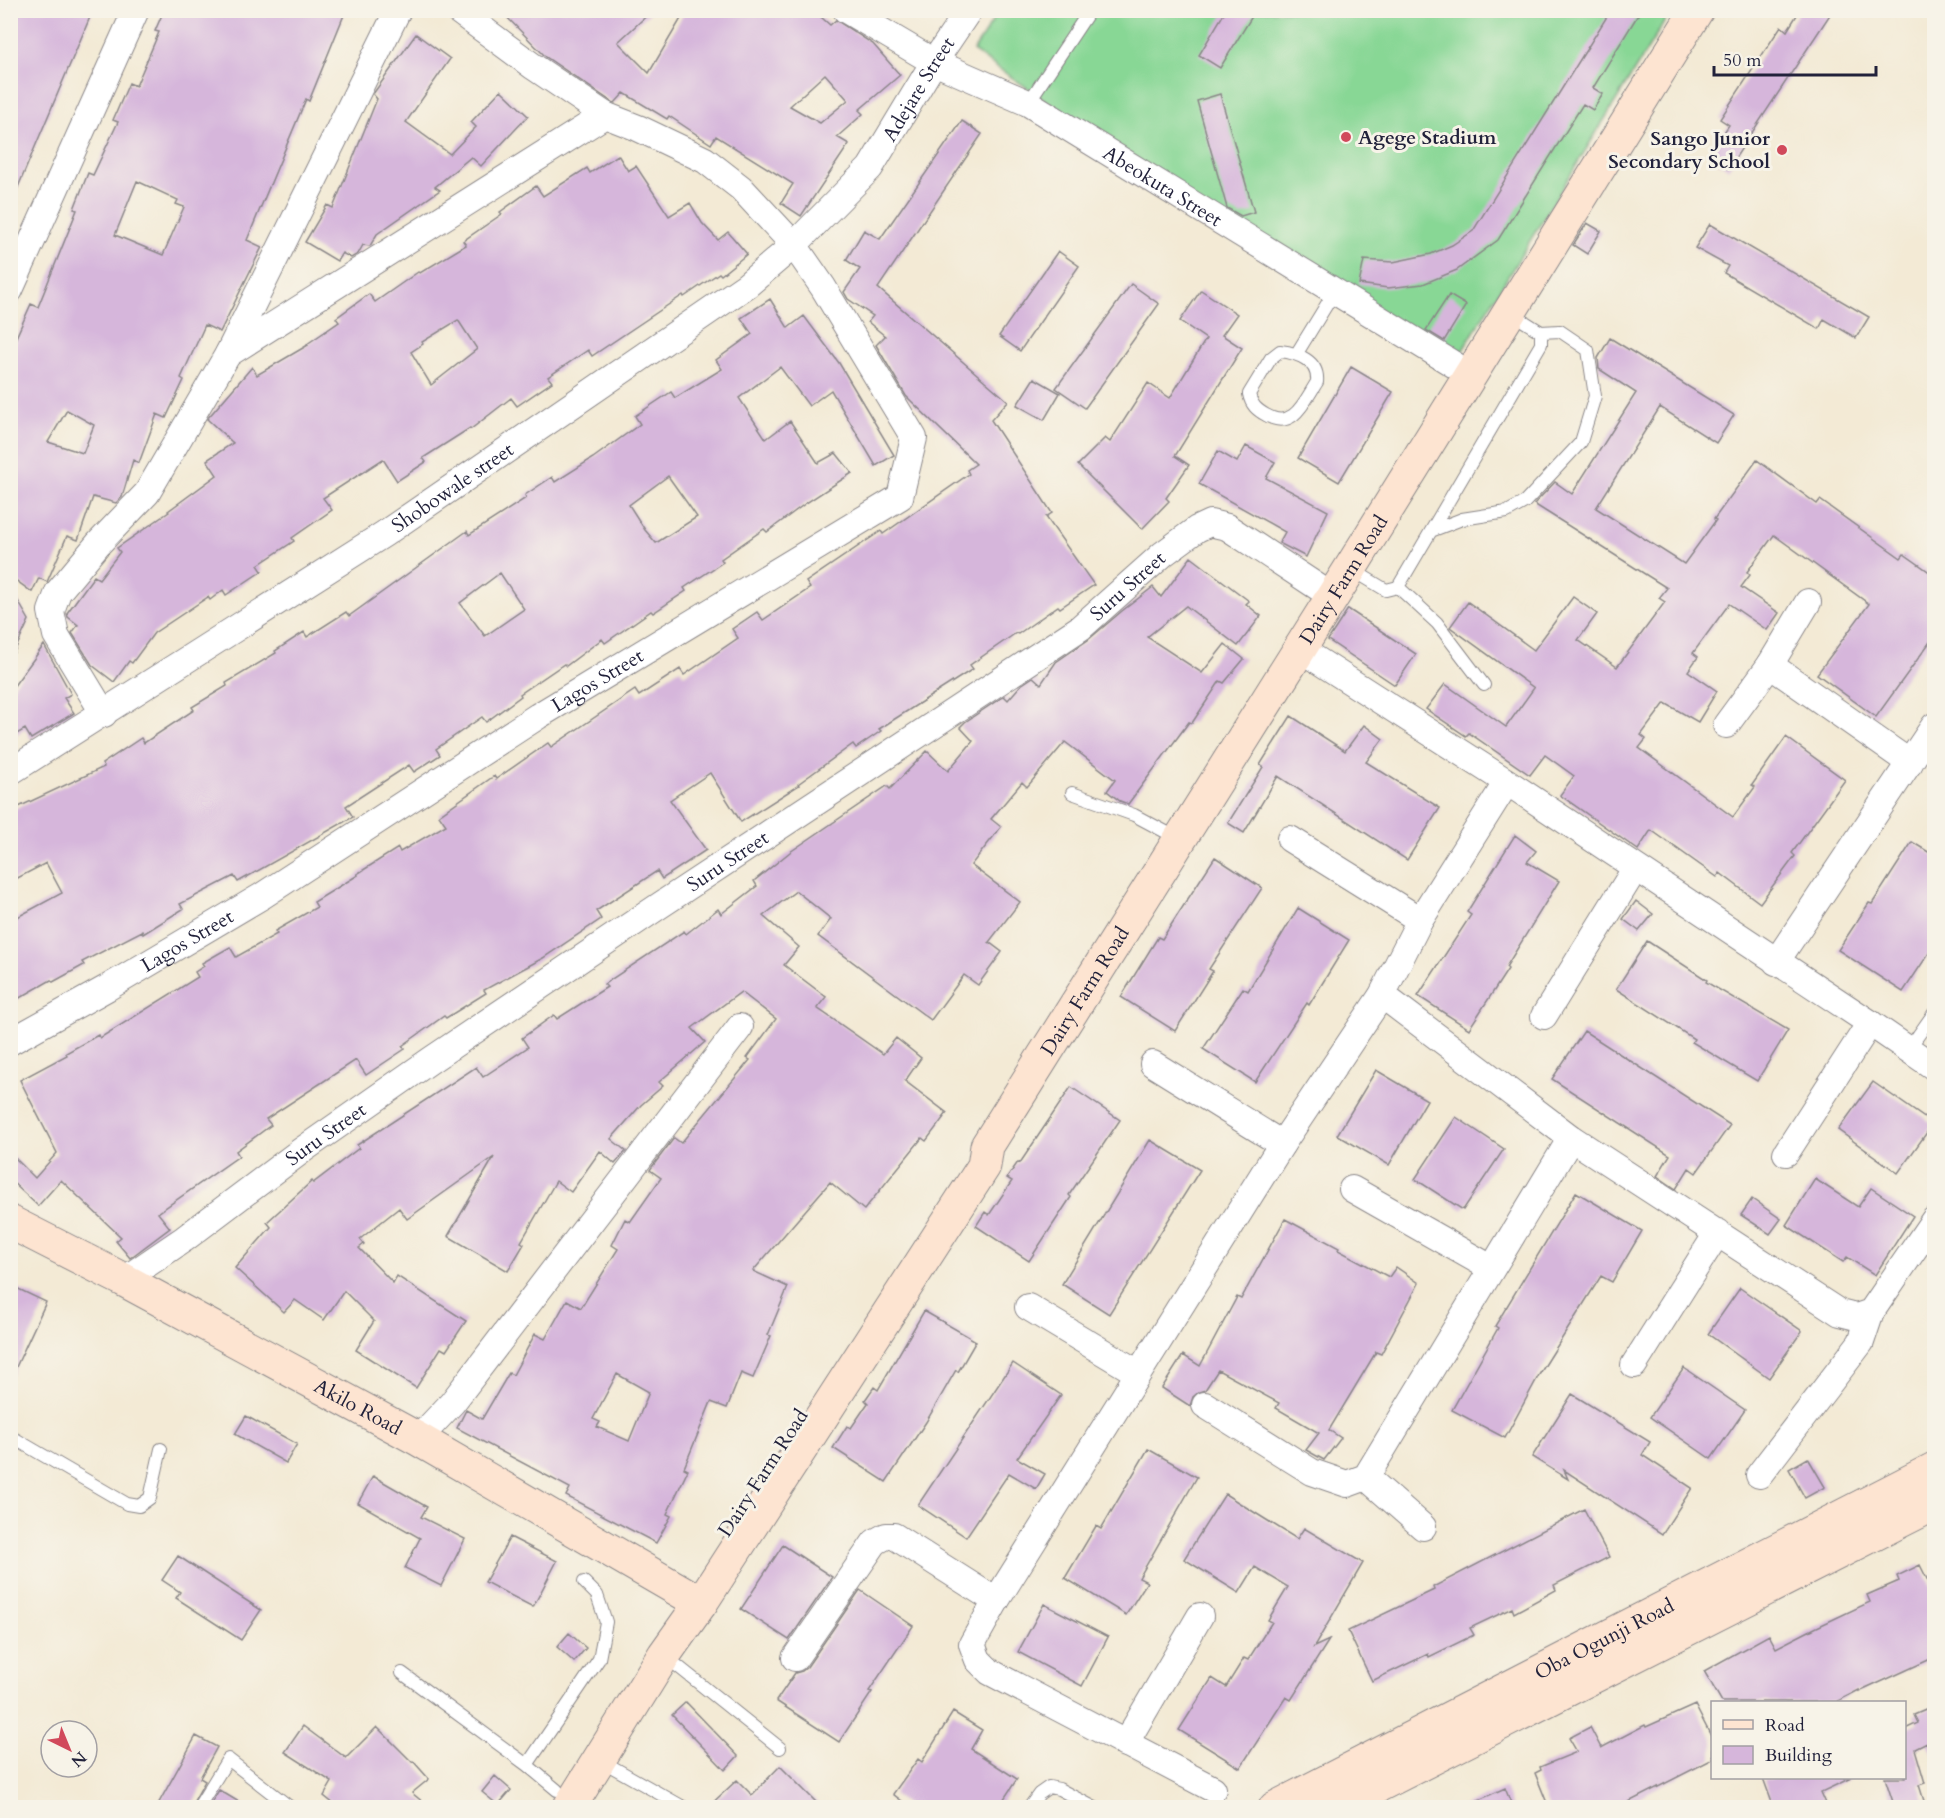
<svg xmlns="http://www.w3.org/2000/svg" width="1945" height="1818" font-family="Cardo,serif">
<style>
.grass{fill:#88d795;stroke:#557c68;stroke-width:1.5}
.building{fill:#d6b6db;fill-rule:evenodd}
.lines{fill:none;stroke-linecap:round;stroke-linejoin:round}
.lane-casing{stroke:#8a8688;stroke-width:14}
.street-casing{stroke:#8a8688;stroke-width:28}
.secondary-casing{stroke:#8a8688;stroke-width:35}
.lane{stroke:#fff;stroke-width:12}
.street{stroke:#fff;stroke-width:26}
.secondary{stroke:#fde4d1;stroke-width:33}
.poi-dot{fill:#d1495b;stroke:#f7f3e8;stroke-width:2}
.labels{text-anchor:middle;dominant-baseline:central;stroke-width:6;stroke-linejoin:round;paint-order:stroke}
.street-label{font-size:20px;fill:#22223b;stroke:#f7f3e8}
.poi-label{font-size:20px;font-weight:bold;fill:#22223b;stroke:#f7f3e8;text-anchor:start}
</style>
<rect width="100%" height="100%" fill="#f7f3e8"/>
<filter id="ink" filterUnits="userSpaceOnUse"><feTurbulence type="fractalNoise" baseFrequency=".0167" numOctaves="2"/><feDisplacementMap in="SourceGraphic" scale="12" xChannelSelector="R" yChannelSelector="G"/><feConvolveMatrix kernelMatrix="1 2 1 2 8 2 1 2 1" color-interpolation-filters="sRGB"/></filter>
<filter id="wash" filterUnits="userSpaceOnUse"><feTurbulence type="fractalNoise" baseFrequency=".008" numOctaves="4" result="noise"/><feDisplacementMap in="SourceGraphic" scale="24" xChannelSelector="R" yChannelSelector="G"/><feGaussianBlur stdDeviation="1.35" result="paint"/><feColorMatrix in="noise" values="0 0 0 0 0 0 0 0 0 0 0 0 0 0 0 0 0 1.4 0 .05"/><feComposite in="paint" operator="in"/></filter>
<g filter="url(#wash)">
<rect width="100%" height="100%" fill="#f3ead5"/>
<path class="grass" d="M999 11H1671L1458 358 1225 222 973 51Z"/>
<g id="blocks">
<path class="building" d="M14 10H93L10 206V19Z
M164 10H346L309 101 306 99 247 240 262 247 220 332 205 325 181 378 184 380 166 418 157 414 139 463 133 460 122 497 116 503 93 497 78 540 67 536 47 582 39 578 32 592 10 576V351L31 304 38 307 77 210 74 209 88 173 93 175 118 122 113 120 129 83 136 86 159 32 155 31ZM137 181 178 200 176 204 184 207 163 255 115 235ZM67 410 94 425 83 453 48 442Z
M500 10H653L618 42 649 73 686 10H813L830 25 836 20 873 44 900 75 859 110 863 114 837 137 849 144 801 216 781 203 793 184 716 136 711 144 669 116 667 119 624 93 615 103 612 102 546 57ZM825 74 848 100 820 123 790 106Z
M1226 10H1256L1220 68 1199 55Z
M1611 10H1641L1593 88 1603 94 1593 110 1583 104 1498 240 1457 270 1423 284 1388 288 1359 284 1364 260 1393 262 1431 254 1452 245 1473 231Z
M1800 10H1833L1728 169 1708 156 1729 125 1720 119 1781 26 1787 31Z
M416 34 450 59 406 122 450 154 476 127 471 122 501 90 528 116 481 166 471 157 435 187 440 190 377 234 370 246 363 245 358 254 351 258 342 253 337 261 305 242 327 205 333 208 377 99 373 94Z
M1220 94 1254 212 1241 216 1227 208 1197 101Z
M962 121 982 134 878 288 1008 401 991 420 1052 513 1046 517 1094 585 1060 608 1058 606 1018 634 1016 633 970 665 973 669 879 729 881 731 856 748 853 744 798 784 799 785 741 822 710 773 670 800 706 850 662 879 657 871 596 911 601 919 543 958 484 990 486 993 446 1018 444 1016 402 1046 405 1049 366 1075 356 1060 266 1119 271 1125 236 1151 239 1156 158 1213 170 1228 130 1258 116 1241 121 1237 61 1180 38 1206 10 1180V1153L35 1178 57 1153 20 1080 67 1055 66 1053 98 1035 100 1038 198 977 195 972 204 966 202 963 230 947 236 957 277 934 275 931 317 907 314 902 358 875 357 874 398 848 400 852 446 825 439 815 494 776 496 779 548 743 551 747 635 690 639 696 680 669 684 675 738 638 732 629 757 612 763 620 810 588 806 582 881 531 883 534 969 474 967 470 976 464 906 396 876 345 885 336 868 322 873 316 848 299 844 292 860 269 846 260 864 230 880 239Z
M618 155 628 171 636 166 669 216 690 203 702 223 718 240 728 232 747 254 721 275 719 273 684 297 683 295 592 356 588 350 548 377 552 382 517 406 511 398 471 429 470 428 423 458 426 462 397 481 383 459 323 498 332 510 292 538 294 541 258 565 262 571 226 595 223 590 210 600 208 597 154 633 132 663 129 661 114 682 92 665 72 633 78 625 68 617 67 613 94 576 99 579 120 552 117 548 169 512 168 511 217 475 207 460 233 443 207 419 252 367 257 375 308 345 307 344 339 322 336 318 369 294 375 302 418 272 420 273 466 245 463 241 502 214 500 212 536 186 543 196 587 168 590 173ZM458 320 477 349 431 385 411 352 423 344 422 342Z
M1587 223 1601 231 1587 254 1573 245Z
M1710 224 1869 317 1856 338 1824 319 1819 329 1724 273 1728 266 1695 248Z
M1058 251 1079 266 1020 351 999 336Z
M1131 284 1159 304 1085 408 1056 388Z
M1201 290 1237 314 1222 335 1242 348 1175 456 1189 465 1166 498 1169 501 1142 529 1078 465 1105 438 1110 442 1148 383 1170 398 1206 339 1180 321Z
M1449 295 1466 305 1444 341 1426 330Z
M770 299 788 328 804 316 839 363 894 455 876 466 831 390 809 406 780 367 739 398 766 439 790 421 818 463 836 453 852 473 806 503 767 532 764 529 721 559 723 562 684 588 686 591 653 613 651 611 605 643 602 639 566 666 564 664 520 694 521 696 486 722 482 717 436 749 440 755 414 772 409 765 346 806 353 817 238 882 234 876 180 904 183 909 143 934 142 931 82 962 84 965 53 982 51 980 16 1000 10 991V921L62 893 46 863 10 882V811L104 767 102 764 141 738 144 743 194 710 192 707 227 686 226 683 276 653 275 651 304 632 307 637 346 612 349 616 467 531 469 535 526 498 525 495 552 477 555 482 593 458 640 424 635 416 671 392 675 398 722 369 716 360 752 334 741 318ZM668 476 697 517 656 543 645 530 629 505ZM500 573 524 609 485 636 460 603Z
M1610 338 1734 415 1716 443 1660 407 1596 508 1684 564 1716 520 1714 519 1757 460 1817 504 1820 500 1901 558 1904 554 1935 576V635L1876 717 1817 674 1869 604 1774 535 1747 572 1750 575 1741 587 1779 613 1767 630 1729 604 1693 653 1698 657 1688 671 1717 691 1698 722 1665 703 1641 735 1646 739 1639 748 1733 817 1755 787 1752 785 1786 737 1845 780 1792 853 1795 856 1760 903 1720 873 1717 877 1651 830 1638 850 1560 795 1574 776 1545 755 1530 775 1469 733 1466 736 1426 709 1445 684 1506 727 1534 688 1450 627 1468 602 1534 650 1573 597 1597 614 1578 640 1617 667 1665 602 1659 598 1667 588 1534 504 1555 482 1572 494 1636 393 1599 369 1598 358Z
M1351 367 1393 392 1339 482 1298 458Z
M1034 378 1060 393 1044 420 1017 405Z
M1246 446 1275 462 1266 478 1328 511 1306 557 1279 543 1285 532 1199 484 1218 451 1237 462Z
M1191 557 1249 601 1246 604 1261 616 1238 646 1186 606 1147 637 1202 673 1225 644 1244 659 1224 683 1220 681 1192 723 1189 722 1128 804 1120 801 1107 791 1115 780 1065 742 1027 787 1022 782 991 819 1001 827 971 865 1020 902 989 942 1002 952 978 985 964 975 931 1020 818 936 831 919 796 891 763 916 799 947 784 965 826 997 817 1008 883 1054 896 1038 921 1058 905 1081 947 1113 926 1141 922 1138 864 1210 830 1182 753 1271 788 1287 768 1335 771 1336 753 1378 741 1373 727 1408 711 1402 684 1468 688 1470 667 1514 671 1516 656 1543 566 1496 570 1488 457 1428 466 1410 482 1419 509 1373 513 1375 535 1334 545 1339 567 1300 581 1308 618 1249 612 1245 625 1219 630 1222 661 1178 650 1170 652 1167 674 1138 681 1143 750 1060 747 1058 776 1019 741 992 692 1028 705 1042 659 1082 663 1086 641 1105 611 1139 626 1151 615 1164 600 1151 571 1192 556 1181 521 1242 524 1244 508 1271 448 1236 494 1157 407 1219 399 1208 360 1239 364 1244 359 1248 393 1283 397 1276 466 1321 446 1351 441 1348 416 1388 356 1350 374 1321 344 1291 324 1320 295 1300 284 1312 235 1268 271 1227 267 1222 312 1181 313 1183 359 1148 357 1145 476 1067 483 1077 528 1047 522 1038 554 1015 557 1019 607 987 604 984 684 931 686 934 718 909 721 914 757 886 754 881 790 852 887 786 890 789 927 751 948 771 973 741 960 727 965 722 1004 696 1008 700 1021 685 1033 677 1041 684 1056 662 1088 640 1122 611 1153 587 1161 597ZM617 1374 649 1392 629 1441 597 1427 600 1422 593 1419Z
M10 587 29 620 10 661Z
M1348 609 1416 654 1395 685 1328 640Z
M44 645 71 694 64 698 74 713 31 739 25 729 10 738V691Z
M1291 716 1345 751 1364 725 1383 739 1366 762 1440 808 1407 860 1278 776 1244 833 1228 823 1263 767 1260 765Z
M1515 835 1536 851 1527 862 1559 881 1506 967 1508 969 1469 1029 1418 996 1471 915 1467 912Z
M1912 842 1935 856V944L1903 992 1838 950 1869 903 1872 904Z
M1215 857 1262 888 1209 969 1213 971 1175 1031 1121 997 1158 937 1162 939Z
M1636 901 1653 914 1639 931 1623 919Z
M1298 908 1349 940 1309 1005 1307 1003 1255 1082 1203 1049 1243 988 1248 991Z
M1647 941 1707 980 1706 982 1788 1030 1757 1081 1692 1042 1694 1039 1616 989Z
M1584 1031 1730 1125 1696 1173 1689 1168 1676 1189 1657 1176 1670 1155 1552 1079Z
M1376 1070 1427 1100 1389 1165 1337 1135Z
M1873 1082 1933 1124 1898 1173 1838 1130Z
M1071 1087 1120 1120 1069 1195 1071 1197 1029 1261 976 1226 985 1212 989 1215 1012 1181 1007 1178 1018 1162 1020 1163Z
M1456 1117 1504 1149 1463 1210 1415 1179Z
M1150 1140 1200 1170 1109 1314 1062 1284Z
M1815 1179 1858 1207 1871 1188 1913 1216 1875 1275 1847 1257 1843 1262 1786 1225Z
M1576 1192 1642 1231 1612 1282 1601 1276 1539 1375 1505 1438 1452 1410 1498 1328 1495 1326Z
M1752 1199 1781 1219 1770 1234 1741 1215Z
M1285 1219 1339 1248 1338 1250 1389 1277 1396 1267 1419 1283 1381 1354 1376 1352 1329 1430 1341 1438 1324 1460 1306 1450 1319 1433 1276 1408 1279 1403 1218 1370 1205 1390 1199 1392 1193 1397 1190 1406 1162 1388 1183 1355 1200 1366 1237 1297 1241 1299Z
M10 1285 46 1302 10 1380Z
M1740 1288 1802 1331 1769 1378 1708 1334Z
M924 1311 976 1341 958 1372 956 1370 926 1422 886 1482 833 1448 847 1426 851 1428 868 1403 865 1400 874 1387 878 1390Z
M1013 1363 1061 1395 1017 1458 1045 1474 1036 1489 1009 1473 966 1537 918 1505Z
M1684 1368 1745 1410 1711 1459 1650 1417Z
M1572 1394 1650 1442 1642 1455 1692 1488 1662 1534 1564 1470 1568 1479 1532 1457Z
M246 1416 297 1444 286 1463 235 1434Z
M1148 1449 1197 1477 1139 1578 1147 1582 1126 1615 1065 1578 1096 1526 1101 1529Z
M1808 1458 1825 1487 1805 1498 1789 1469Z
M373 1476 427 1507 421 1517 465 1539 441 1586 405 1568 420 1538 358 1503Z
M1225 1494 1297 1539 1304 1528 1363 1563 1314 1647 1329 1640 1291 1700 1286 1697 1240 1768 1179 1730 1212 1678 1226 1687 1244 1658 1248 1660 1272 1622 1268 1620 1288 1587 1255 1567 1239 1593 1184 1559Z
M1584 1509 1609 1557 1554 1585 1556 1590 1514 1613 1512 1608 1470 1628 1474 1635 1429 1657 1428 1654 1372 1681 1348 1631 1434 1590 1433 1587Z
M510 1537 557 1561 533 1607 485 1582Z
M783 1545 832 1577 789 1640 741 1609Z
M178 1556 261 1610 241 1640 176 1598 180 1592 162 1580Z
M1920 1565 1935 1595V1657L1859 1692V1690L1836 1702H1722L1704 1671 1769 1635 1776 1648 1815 1628 1870 1602 1867 1595 1899 1581 1897 1576Z
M860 1590 913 1626 869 1691 872 1692 839 1742 776 1701 795 1673 802 1671 807 1667Z
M1044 1604 1108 1637 1082 1686 1018 1652Z
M569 1633 586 1648 574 1662 557 1647Z
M686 1702 738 1756 725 1770 672 1715Z
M1695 1705 1713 1740V1759L1617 1808H1549L1535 1773 1541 1770 1540 1767 1577 1752 1569 1738 1590 1727 1601 1748 1645 1725 1646 1727Z
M1935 1706V1759L1927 1743 1915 1749 1925 1783 1919 1785 1925 1804 1914 1808H1895L1885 1778H1905V1729L1918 1723 1914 1715Z
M953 1712 982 1730 971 1749 1017 1779 998 1808H911L893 1794 918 1759 922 1762Z
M303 1726 346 1758 377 1727 412 1762 413 1761 429 1779 412 1793 430 1808H339L324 1796 332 1782 285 1752Z
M196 1736 217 1747 200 1778 205 1781 190 1808H156Z
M780 1766 822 1808H707L737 1780 752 1795Z
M495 1776 511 1790 498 1805 482 1792Z
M1763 1778H1851L1821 1792 1828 1808H1774Z
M1505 1788 1513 1808H1461Z
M219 1790 249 1808H208Z"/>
</g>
</g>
<g filter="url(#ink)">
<use href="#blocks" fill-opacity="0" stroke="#8a8688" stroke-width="1.5"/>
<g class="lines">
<defs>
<path id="lane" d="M1028 103 1090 10
M1280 351C1298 353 1319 361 1317 382 1304 402 1293 431 1266 415 1257 410 1251 405 1249 394L1271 358Z
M1297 353 1335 291
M1431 531 1462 519 1507 512 1525 502 1581 442 1595 396 1588 350 1560 331 1541 332
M1351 569 1386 590 1398 587 1541 344V332L1511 313
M1398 587 1437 623 1484 685
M1072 793 1134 815 1179 839
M1908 1050 1934 1013
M10 1436 127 1504 139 1506 150 1498 161 1449
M665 1656 780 1748
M402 1673 527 1765 557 1790
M600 1760 685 1808
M527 1765 599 1659 606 1622 597 1595 584 1582
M198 1808 228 1759 291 1808
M1029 1808 1039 1794 1049 1787 1059 1789 1095 1808"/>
<g id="street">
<path id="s1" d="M846 10 934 62 1028 103 1471 375"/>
<path d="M10 290 136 10"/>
<path d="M228 354 605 115"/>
<path d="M1300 649 1507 782 1870 1023 1934 1067"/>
<path d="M1770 665 1910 763"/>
<path d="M104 714 56 635 51 611 58 592 98 544 147 493 228 354 398 10"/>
<path d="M1726 725 1770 665 1808 602"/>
<path id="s2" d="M10 772 384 534 747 285 794 245 870 168 934 62 969 10"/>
<path d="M1290 839 1420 920"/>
<path d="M1776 962 1934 726"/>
<path d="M1382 995 1571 1138 1840 1313 1856 1317 1871 1312 1934 1220"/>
<path d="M1544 1016 1635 869"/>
<path id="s3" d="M10 1042 107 988 262 896 538 716 900 497 914 438 823 287 794 245 741 188 705 160 638 128 605 115 534 67 457 10"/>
<path d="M1153 1064 1282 1144"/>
<path d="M1786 1153 1870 1023"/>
<path d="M1352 1189 1491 1268"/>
<path id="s4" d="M124 1280 184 1239 301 1151 431 1060 659 906 1080 628 1163 554 1197 529 1210 523 1227 527 1333 597"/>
<path d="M1028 1307 1138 1373"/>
<path d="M1634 1365 1718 1232"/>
<path d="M1205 1405 1312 1472 1347 1484 1366 1477 1571 1138"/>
<path d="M418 1439 452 1403 740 1027"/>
<path d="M1759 1475 1861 1342 1871 1312"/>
<path d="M1366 1477 1423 1527"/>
<path d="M795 1658 875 1542 886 1536H894L996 1601"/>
<path d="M1125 1744 1200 1616"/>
<path d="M1213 1789 990 1672 978 1660 972 1644 996 1601 1282 1144 1382 995 1420 920 1507 782"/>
</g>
<g id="secondary">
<path id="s5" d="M10 1222 124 1280 418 1439 701 1603"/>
<path id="s6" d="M569 1808 664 1655 701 1603 984 1166 987 1146 1350 569 1697 10"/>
<path id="s7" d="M1275 1808 1934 1469"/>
<path d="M1334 1808 1934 1504"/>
</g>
</defs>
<use href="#lane" class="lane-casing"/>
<use href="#street" class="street-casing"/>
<use href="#secondary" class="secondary-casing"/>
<use href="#lane" class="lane"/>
<use href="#street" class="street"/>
<use href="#secondary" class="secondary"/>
</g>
</g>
<g class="poi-dot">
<circle cx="1346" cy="137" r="6"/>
<circle cx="1782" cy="150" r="6"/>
</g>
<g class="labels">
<g class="street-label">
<text stroke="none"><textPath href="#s2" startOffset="1146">Adejare Street</textPath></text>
<text stroke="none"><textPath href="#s1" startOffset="363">Abeokuta Street</textPath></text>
<text stroke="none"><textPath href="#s2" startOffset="526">Shobowale street</textPath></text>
<text stroke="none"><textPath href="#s6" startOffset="1454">Dairy Farm Road</textPath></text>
<text stroke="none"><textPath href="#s4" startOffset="1221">Suru Street</textPath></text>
<text stroke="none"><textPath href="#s3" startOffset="690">Lagos Street</textPath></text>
<text stroke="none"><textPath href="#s4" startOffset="735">Suru Street</textPath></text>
<text stroke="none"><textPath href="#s3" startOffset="204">Lagos Street</textPath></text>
<text stroke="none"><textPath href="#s6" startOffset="968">Dairy Farm Road</textPath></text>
<text stroke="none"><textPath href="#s4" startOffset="249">Suru Street</textPath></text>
<text stroke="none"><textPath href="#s5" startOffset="394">Akilo Road</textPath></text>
<text transform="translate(763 1473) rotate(-57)">Dairy Farm Road</text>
<text stroke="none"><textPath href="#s7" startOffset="370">Oba Ogunji Road</textPath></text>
</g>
<g class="poi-label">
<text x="1358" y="137">Agege Stadium</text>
<text x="1770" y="138" text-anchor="end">Sango Junior<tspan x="1770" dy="23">Secondary School</tspan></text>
</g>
</g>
<rect width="1945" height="1818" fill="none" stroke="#f7f3e8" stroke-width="36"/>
<rect x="1711" y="1701" width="195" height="78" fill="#f7f3e8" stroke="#a29fa3" stroke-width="1.5"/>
<rect x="1723" y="1720" width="30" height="9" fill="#fde4d1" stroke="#a29fa3" stroke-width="1.5"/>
<text x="1765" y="1731" font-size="18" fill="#22223b">Road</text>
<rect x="1723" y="1746" width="30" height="18" fill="#d6b6db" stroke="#a29fa3" stroke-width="1.5"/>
<text x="1765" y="1761" font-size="18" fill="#22223b">Building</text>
<g transform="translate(69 1749) rotate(137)"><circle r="28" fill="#f7f3e8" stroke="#a29fa3" stroke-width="1.5"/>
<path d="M0-4.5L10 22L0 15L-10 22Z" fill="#d1495b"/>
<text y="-9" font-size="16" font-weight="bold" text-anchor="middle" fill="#22223b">N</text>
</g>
<path d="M1714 66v9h162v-9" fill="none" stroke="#22223b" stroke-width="3"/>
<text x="1723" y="66" font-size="18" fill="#22223b" stroke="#f7f3e8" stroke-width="4.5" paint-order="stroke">50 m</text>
</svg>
